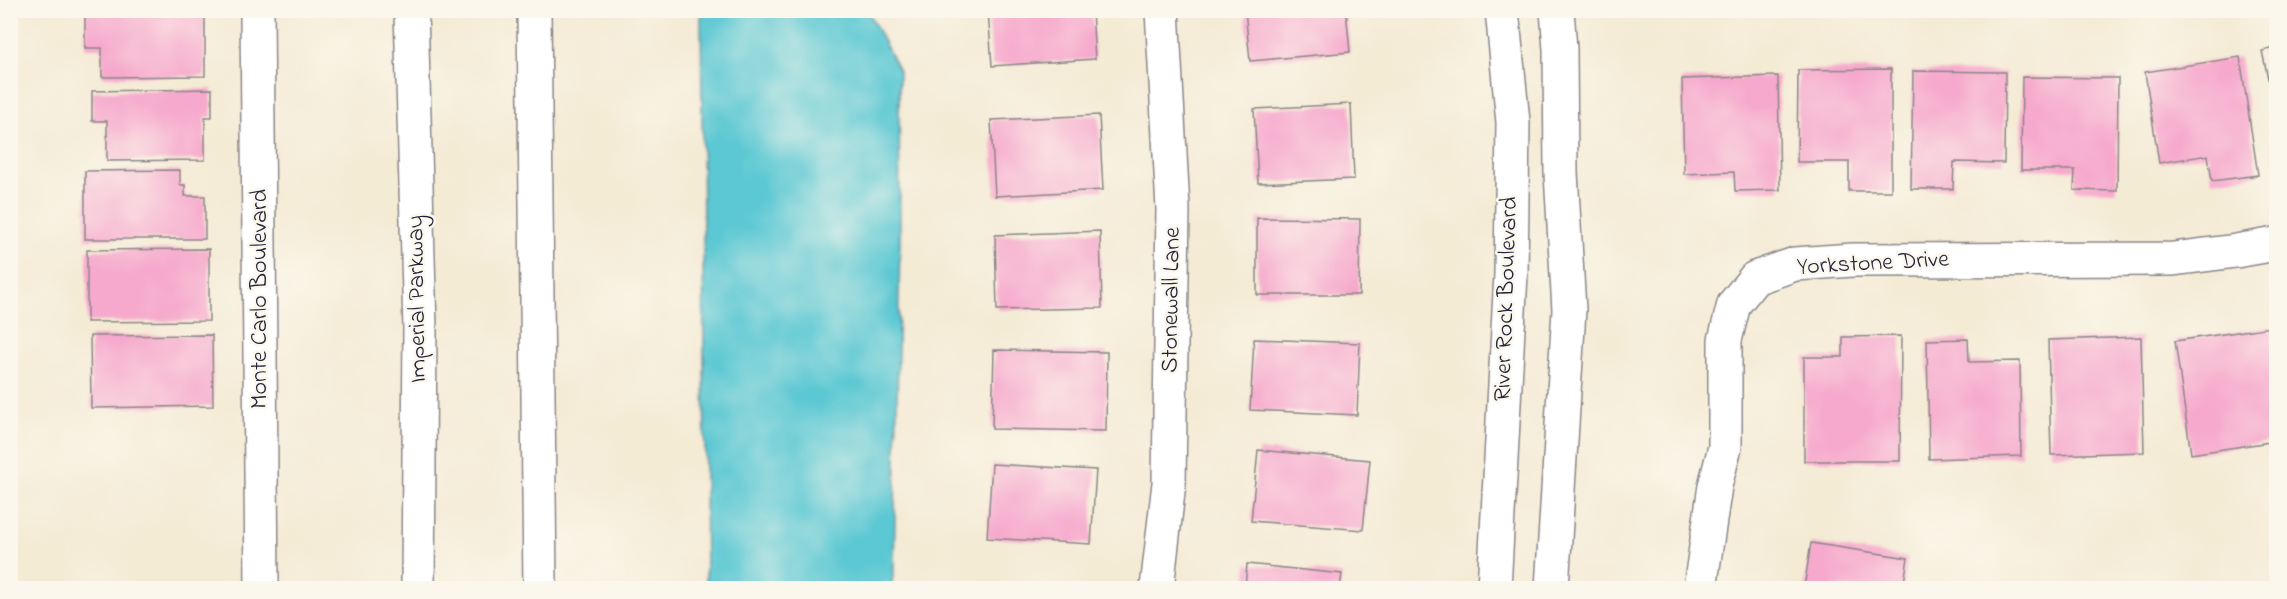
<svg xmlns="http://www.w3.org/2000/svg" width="2287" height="599" font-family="'Indie Flower',sans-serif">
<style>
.water{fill:#5bc8d3;stroke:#3e7587;stroke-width:1.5}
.building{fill:#f6a9cc}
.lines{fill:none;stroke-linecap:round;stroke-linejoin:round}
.minor-casing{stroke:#8b8688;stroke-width:36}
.primary-casing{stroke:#8b8688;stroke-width:36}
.minor{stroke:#fff;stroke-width:33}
.primary{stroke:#fff;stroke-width:33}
.labels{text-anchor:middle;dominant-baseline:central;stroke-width:5;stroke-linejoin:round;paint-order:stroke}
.street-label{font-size:24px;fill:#22223b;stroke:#fbf7ec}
</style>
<rect width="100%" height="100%" fill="#fbf7ec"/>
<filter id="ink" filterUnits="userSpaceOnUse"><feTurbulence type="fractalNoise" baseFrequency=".0167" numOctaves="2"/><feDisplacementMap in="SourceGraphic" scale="12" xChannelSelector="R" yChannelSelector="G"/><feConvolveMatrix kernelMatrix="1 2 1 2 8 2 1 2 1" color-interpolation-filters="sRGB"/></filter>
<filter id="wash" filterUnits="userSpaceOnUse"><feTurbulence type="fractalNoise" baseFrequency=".008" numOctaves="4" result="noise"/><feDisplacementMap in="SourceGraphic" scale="24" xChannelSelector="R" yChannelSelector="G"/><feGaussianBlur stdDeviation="1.35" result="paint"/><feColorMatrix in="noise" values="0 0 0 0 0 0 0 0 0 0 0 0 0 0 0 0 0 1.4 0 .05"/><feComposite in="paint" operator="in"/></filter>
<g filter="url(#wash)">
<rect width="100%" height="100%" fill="#f4ebd5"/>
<path class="water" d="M701 11H868L899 71 900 238 894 570 891 588H706Z"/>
<g id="blocks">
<path class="building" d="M85 10H205V76L102 77V48H85Z
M988 10H1092L1095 59 992 66Z
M1245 10H1346L1350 52 1250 61Z
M2276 48V115L2262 51Z
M2240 57 2258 175 2212 181 2208 155 2159 163 2145 72Z
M1891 69V191H1849V162H1797L1798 70Z
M1913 71 2005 72 2004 163 1954 162 1953 189H1911Z
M1778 76 1780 190 1735 191 1734 172 1684 174 1682 79Z
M2022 77 2118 78 2117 191 2074 190 2075 170H2021Z
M212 89V117H205V160L107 161V121H92V91Z
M1351 104 1354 179 1258 183 1254 109Z
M1099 115 1103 190 995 196 991 120Z
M180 170V185H185V196H205V239H85V171Z
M1257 218 1360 219 1359 295H1257Z
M1100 231 1102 308 997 310 995 235Z
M209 249V321L87 322V250Z
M2271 327 2276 370V441L2191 454 2175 341Z
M212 335 213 406 91 408 90 336Z
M1901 336 1900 461H1804V357H1843V337Z
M2141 337 2144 452 2051 455 2048 340Z
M1254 339 1360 343 1357 415 1250 410Z
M1968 339 1969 362 2020 361 2021 456 1929 459 1927 340Z
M994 350 1107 352 1106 431 992 429Z
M1258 450 1370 460 1363 530 1251 521Z
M992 464 1096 470 1091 544 987 538Z
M1811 543 1908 558 1903 588H1804Z
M1247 564 1342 574 1340 588H1245Z"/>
</g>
</g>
<g filter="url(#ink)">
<use href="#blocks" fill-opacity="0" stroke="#8b8688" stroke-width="1.5"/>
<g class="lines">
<defs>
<path id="minor" d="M257 10 262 588
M1157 588 1169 483 1173 208 1162 10
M1494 588 1511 274 1513 122 1502 10
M1552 588 1569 310 1561 173 1560 49 1557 10
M1700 588 1715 486 1725 447V340L1734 304 1755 278 1795 264 1853 260 2173 259 2236 251 2276 244"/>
<path id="primary" d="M411 10 420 328 418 588
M534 10 540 588"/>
</defs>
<use href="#minor" class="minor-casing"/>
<use href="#primary" class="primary-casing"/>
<use href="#minor" class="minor"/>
<use href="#primary" class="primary"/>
</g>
</g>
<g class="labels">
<g class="street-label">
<text transform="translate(1873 264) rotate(-3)">Yorkstone Drive</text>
<text transform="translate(260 299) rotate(-90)">Monte Carlo Boulevard</text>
<text transform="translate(418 299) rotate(-91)">Imperial Parkway</text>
<text transform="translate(1507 299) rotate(-88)">River Rock Boulevard</text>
<text transform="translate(1172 300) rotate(-89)">Stonewall Lane</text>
</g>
</g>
<rect width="2287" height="599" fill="none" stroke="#fbf7ec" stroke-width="36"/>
</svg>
